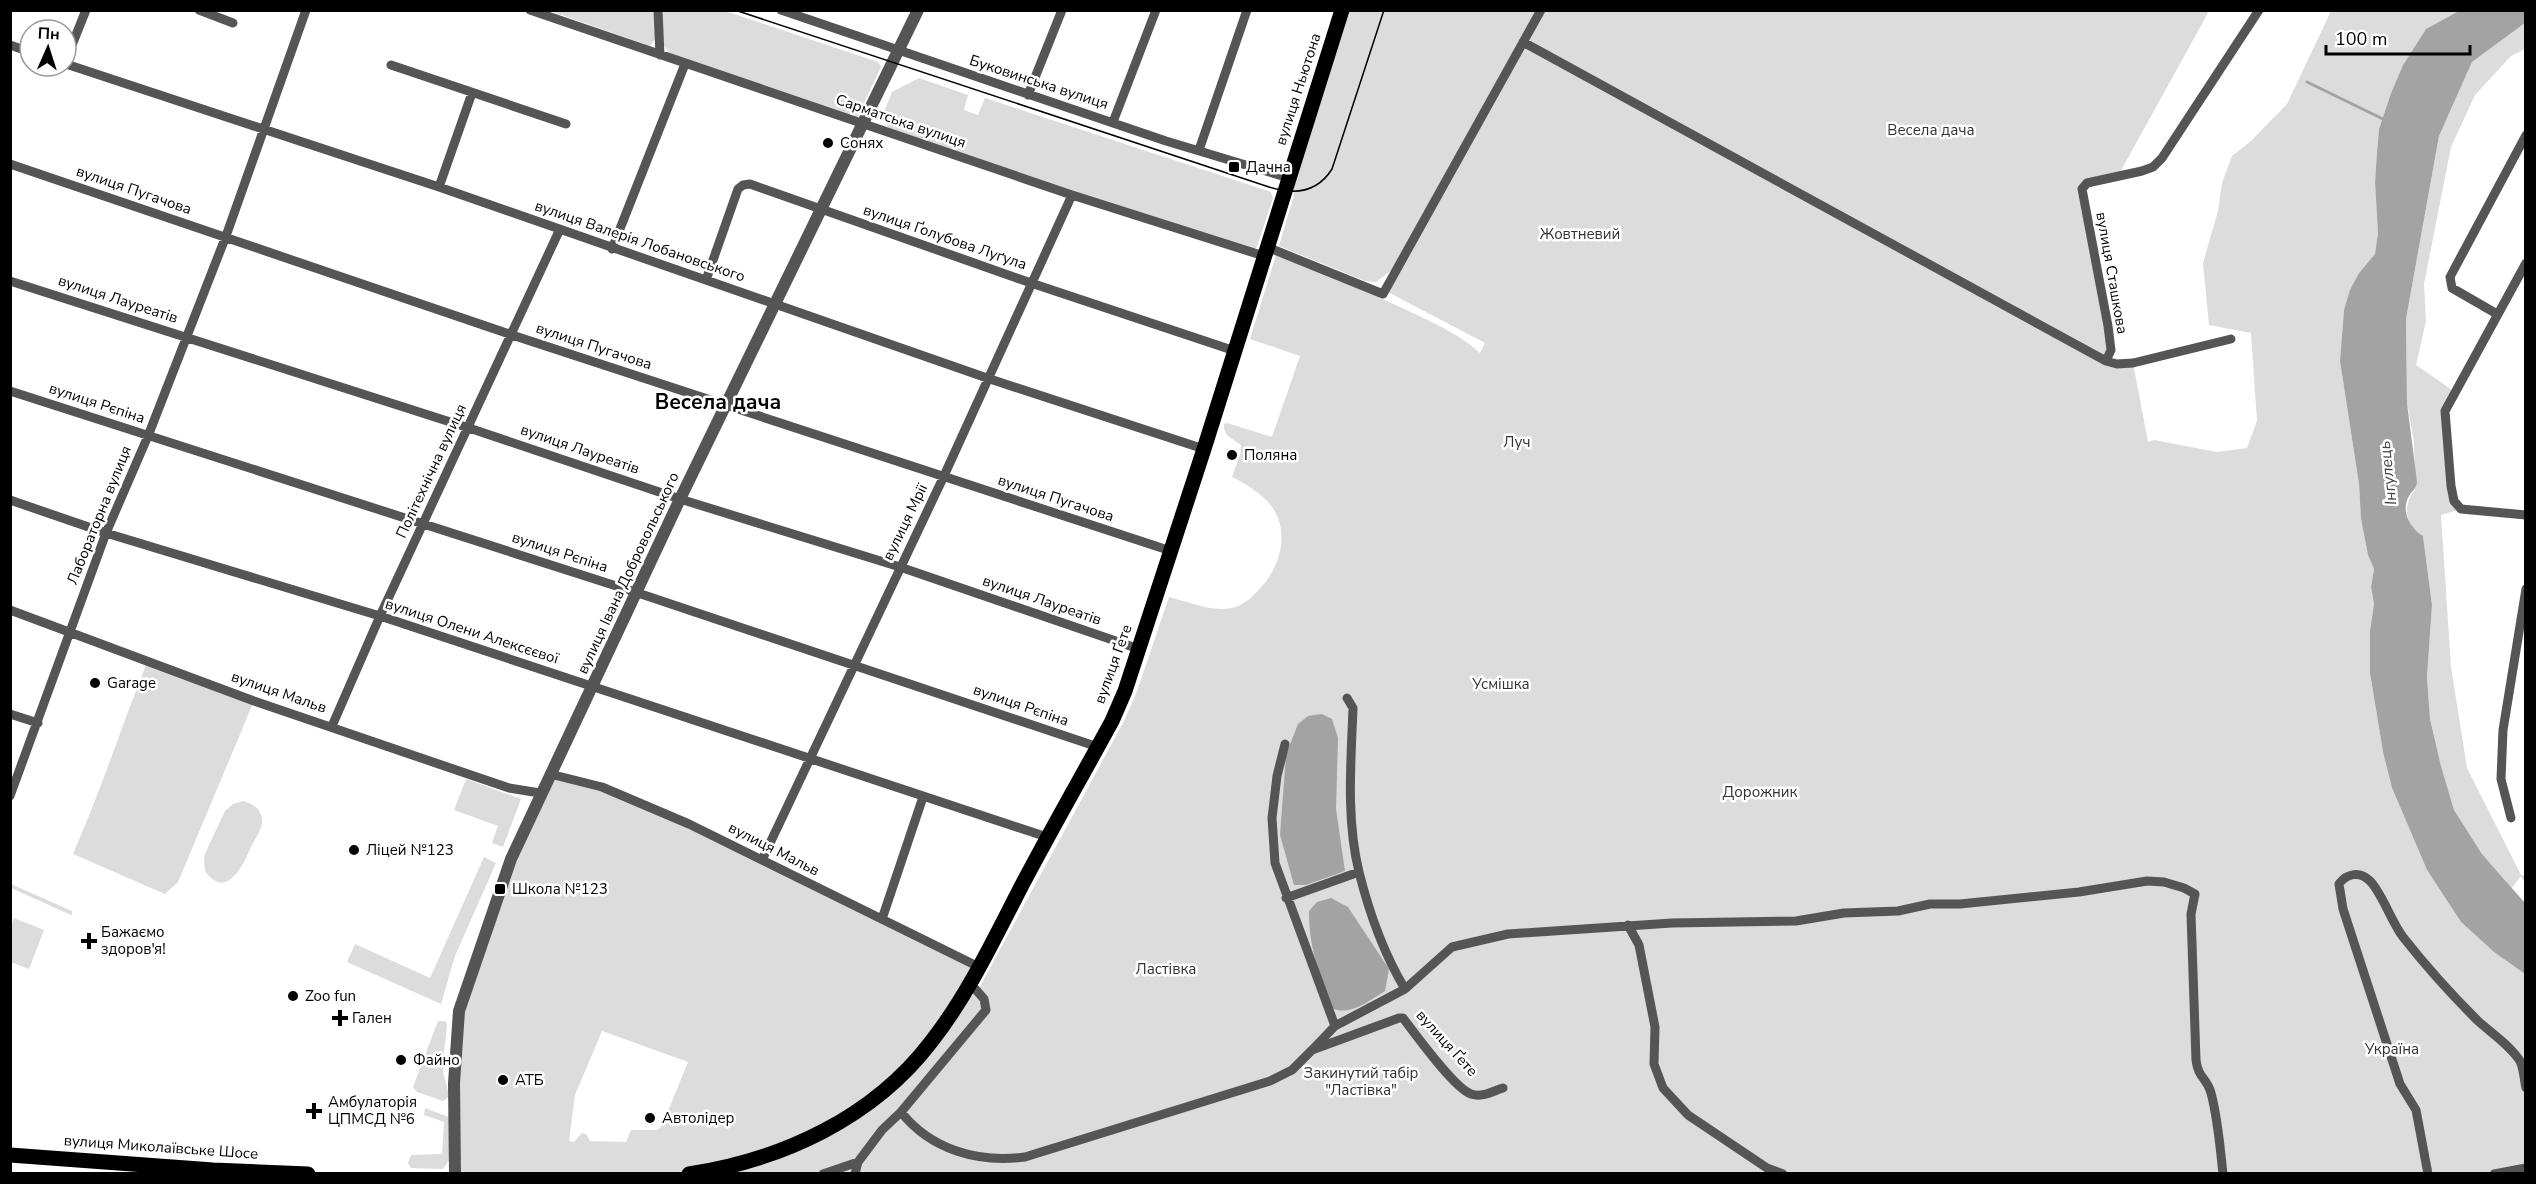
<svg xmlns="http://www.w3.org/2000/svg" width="2536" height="1184" font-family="'Nunito Sans',sans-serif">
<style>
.green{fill:#dcdcdc;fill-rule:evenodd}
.water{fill:#a3a3a3}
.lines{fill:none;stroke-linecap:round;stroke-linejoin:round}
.stream{stroke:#a3a3a3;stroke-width:3}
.minor{stroke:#555;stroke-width:9}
.tertiary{stroke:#555;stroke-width:12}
.primary{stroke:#000;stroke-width:15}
.tram{stroke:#000;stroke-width:1.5}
.poi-dot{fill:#000;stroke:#fff;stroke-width:2}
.labels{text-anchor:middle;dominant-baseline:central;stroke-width:5;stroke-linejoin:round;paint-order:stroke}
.street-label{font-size:15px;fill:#000;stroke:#fff}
.park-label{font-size:15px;fill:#333;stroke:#fff}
.poi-label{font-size:15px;fill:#000;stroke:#fff;text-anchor:start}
.water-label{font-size:16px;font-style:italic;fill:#444;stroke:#fff}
.district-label{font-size:21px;font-weight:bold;fill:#000;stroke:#fff}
</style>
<rect width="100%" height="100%" fill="#fff"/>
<path class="green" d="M550 11H655V40L650 46Z
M661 11H725L878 62 881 67 857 118 672 54C657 44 661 27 661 11Z
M1349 11H2209L2118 176 2082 190 2108 326 2106 361 2133 363 2148 442 2154 440 2217 452 2247 448 2257 421 2251 333 2209 325 2203 263 2218 211 2222 183 2232 156 2251 141 2287 104 2331 11H2478L2457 12 2426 29 2403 65 2391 93 2379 129 2377 152 2375 182 2378 233 2375 254 2359 273 2344 310 2340 361 2359 484 2361 519 2368 555 2374 569 2371 587 2374 604 2370 631V673L2383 752 2392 788 2427 870 2461 922 2494 952 2525 974V1173L455 1174 459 1011 550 774 602 787 979 967 970 983 978 990 1123 723 1136 694 1169 597C1189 602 1212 612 1232 608 1244 606 1254 595 1262 586 1283 563 1291 524 1266 500 1256 490 1244 483 1232 477L1240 455 1241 445C1232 438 1223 436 1224 424L1227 423 1272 437 1300 356 1250 339 1276 255C1319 269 1359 288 1400 307 1427 320 1457 332 1480 353L1485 343 1386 291 1397 266 1376 282 1365 281 1279 246 1294 195V178ZM602 1031 688 1062 662 1126 657 1130H631L626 1142 590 1141 586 1134 582 1133 574 1142 569 1141 575 1095Z
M2525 23V49L2511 56 2475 95 2451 147 2424 284 2426 321 2416 365 2455 392 2445 411 2451 486 2461 509 2441 515 2451 667 2467 768 2521 875 2525 876V883L2521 876 2512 888 2482 854 2454 810 2441 766 2430 719 2427 677 2432 605 2423 536C2405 526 2402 505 2415 490L2414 442 2407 403 2406 319 2439 136 2472 62Z
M919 78 968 95 964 110 978 115 985 98 1271 192 1273 198 1257 247 1251 251 892 130 887 126 883 114 892 92Z
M148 660 254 701 178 882 165 894 73 854C101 790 122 725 148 660Z
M466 779 521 799 503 847 492 843 498 826 454 810Z
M243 801C252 803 261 809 262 819 263 828 256 837 252 845 244 863 227 902 205 871L204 856 225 811 233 804Z
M484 857 496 863 455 956 441 1004 347 962 355 944 430 978Z
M11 884 72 911V914L71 915 11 888Z
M14 918 44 930 29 969 11 962V927Z
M438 1021H445L447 1024C446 1039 443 1054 443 1069 443 1079 449 1086 448 1097L443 1101 417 1092 413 1087Z
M425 1108 451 1118 450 1159 443 1169 411 1168 408 1163 411 1155 442 1154 444 1122 424 1115Z"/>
<path class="water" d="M2478 10 2525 11V23L2472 62 2439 136 2406 319 2407 403 2417 482C2416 490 2411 491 2408 498 2401 512 2411 529 2423 536L2432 605 2427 677 2430 719 2441 766 2454 810 2482 854 2525 903V974L2494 952 2461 922 2427 870 2392 788 2383 752 2370 673V631L2374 604 2371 587 2374 569 2368 555 2361 519 2359 484 2340 361 2344 310 2350 290 2359 273 2375 254 2378 233 2375 182 2377 152 2379 129 2391 93 2403 65 2426 29 2457 12Z
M1322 714 1332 719 1338 738 1336 809 1345 871 1306 885H1294L1280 835 1286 755 1298 724 1308 716Z
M1331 898 1348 907 1389 969 1385 991C1370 1000 1350 1017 1332 1008 1320 977 1308 945 1309 911L1317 902Z"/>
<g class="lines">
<path class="stream" d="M2307 82 2383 119"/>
<path class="minor" d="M199 10 233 23
M530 10 1072 195 1264 256
M658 10 660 55
M781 10 1166 141 1289 178
M1523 42 2106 361 2117 364 2133 363 2231 339
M10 45 30 52
M66 60 86 10
M66 64 439 187 987 378 1204 449
M391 65 566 124
M1028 95 1062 10
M1113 122 1156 10
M1199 150 1247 10
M10 164 512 335 1171 551
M439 187 472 93
M1267 247 1383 294 1541 10
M612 249 685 64
M2526 263 2445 411 2451 486 2454 501 2461 509 2526 515
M706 280 738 189 743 185 750 184 1031 283 1235 351
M10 281 469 428 680 499 900 567 1139 649
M2497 314 2452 288 2450 277 2526 135
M2106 361 2111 350 2108 326 2082 189 2087 183 2142 171 2153 167 2162 158 2259 10
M10 391 635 592 1098 747
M10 500 106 533 380 616 1047 837
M10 610 254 701 509 788 540 793
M1347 698 1353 708C1351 762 1346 819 1359 872
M10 714 38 723
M332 726 380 616 560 229
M1285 744 1277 776 1272 818 1275 863 1335 1026
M550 774 602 787 689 824 979 967
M10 796 106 533 148 436 226 236 306 10
M2511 818 2501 779 2503 730 2526 589
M762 860 943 478 1072 195
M1286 898 1359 872C1369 912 1384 954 1405 989
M882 919 923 797
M1628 925 1639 945 1655 1027 1654 1064 1663 1088 1688 1115 1767 1168 1783 1174
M1312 1050 1335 1026 1405 989 1452 947 1508 934 1672 923 1796 921 1844 913 1898 911 1930 904H1960L2079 892 2147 881 2164 882 2184 888 2195 894 2191 914 2196 1060C2198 1078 2207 1078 2211 1093 2218 1119 2220 1147 2223 1174
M901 1112C931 1150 978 1163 1025 1157L1270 1081 1292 1070 1312 1050 1399 1018H1403C1416 1035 1454 1088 1471 1094 1482 1098 1493 1091 1503 1088
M823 1174 858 1162
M855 1174 858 1162 882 1130 901 1112 986 1010 984 999 970 983
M2428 1174 2416 1110 2400 1084 2343 909 2339 884C2347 873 2360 871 2370 881 2382 893 2391 921 2403 937 2425 965 2451 994 2477 1020 2491 1033 2510 1045 2520 1061 2524 1069 2524 1080 2526 1088
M2494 1174 2526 1168"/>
<path class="tertiary" d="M455 1174 454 1083 459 1011 511 859 680 499 918 10"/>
<path class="primary" d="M10 1155 213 1170 308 1174
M689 1174C782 1160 873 1118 931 1042 968 995 994 939 1022 885 1051 830 1082 776 1112 721L1125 691 1204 449 1342 10"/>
<path class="tram" d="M735 10 1269 187C1294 195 1317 193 1332 169L1384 10"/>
</g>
<g class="poi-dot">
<circle cx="828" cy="143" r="6"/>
<rect x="1228" y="161" width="12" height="12" rx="3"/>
<circle cx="1232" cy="455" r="6"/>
<circle cx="95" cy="683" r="6"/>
<circle cx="354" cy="850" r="6"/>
<rect x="494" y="883" width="12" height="12" rx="3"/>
<path d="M86 932h6v6h6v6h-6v6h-6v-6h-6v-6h6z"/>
<circle cx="293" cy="996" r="6"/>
<path d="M337 1009h6v6h6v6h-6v6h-6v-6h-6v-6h6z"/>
<circle cx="401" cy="1060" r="6"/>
<circle cx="503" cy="1080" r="6"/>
<path d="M311 1102h6v6h6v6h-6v6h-6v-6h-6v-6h6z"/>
<circle cx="650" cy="1118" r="6"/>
</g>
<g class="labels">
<g class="street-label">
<text transform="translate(1039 82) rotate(18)">Буковинська вулиця</text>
<text transform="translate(1298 89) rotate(-72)">вулиця Ньютона</text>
<text transform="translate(901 121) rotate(19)">Сарматська вулиця</text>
<text transform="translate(134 190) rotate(19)">вулиця Пугачова</text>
<text transform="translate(945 237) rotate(19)">вулиця Ґолубова Луґула</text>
<text transform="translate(640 241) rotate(19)">вулиця Валерія Лобановського</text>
<text transform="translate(2112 273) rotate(80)">вулиця Сташкова</text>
<text transform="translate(118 299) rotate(18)">вулиця Лауреатів</text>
<text transform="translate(594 346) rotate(18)">вулиця Пугачова</text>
<text transform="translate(97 403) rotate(18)">вулиця Рєпіна</text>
<text transform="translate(580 449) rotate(19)">вулиця Лауреатів</text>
<text transform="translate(431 471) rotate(-65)">Політехнічна вулиця</text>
<text transform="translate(1056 498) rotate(18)">вулиця Пугачова</text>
<text transform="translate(99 515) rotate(-68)">Лабораторна вулиця</text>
<text transform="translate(905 522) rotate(-64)">вулиця Мрії</text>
<text transform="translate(560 552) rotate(18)">вулиця Рєпіна</text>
<text transform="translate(628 573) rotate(-65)">вулиця Івана Добровольського</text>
<text transform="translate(1042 600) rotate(19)">вулиця Лауреатів</text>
<text transform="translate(472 631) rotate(18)">вулиця Олени Алексєєвої</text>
<text transform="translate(1113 664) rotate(-70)">вулиця Ґете</text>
<text transform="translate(279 692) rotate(19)">вулиця Мальв</text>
<text transform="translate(1021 705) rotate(19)">вулиця Рєпіна</text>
<text transform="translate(774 849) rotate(27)">вулиця Мальв</text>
<text transform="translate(1447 1043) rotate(48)">вулиця Ґете</text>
<text transform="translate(161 1147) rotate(4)">вулиця Миколаївське Шосе</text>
</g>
<g class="park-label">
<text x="1931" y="130">Весела дача</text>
<text x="1580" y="234">Жовтневий</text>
<text x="1517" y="442">Луч</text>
<text x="1501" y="684">Усмішка</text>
<text x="1760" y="792">Дорожник</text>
<text x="1166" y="969">Ластівка</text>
<text x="2392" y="1049">Україна</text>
<text x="1361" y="1073">Закинутий табір<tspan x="1361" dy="17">"Ластівка"</tspan></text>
</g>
<g class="poi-label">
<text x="840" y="143">Сонях</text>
<text x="1246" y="167">Дачна</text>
<text x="1244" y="455">Поляна</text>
<text x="107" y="683">Garage</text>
<text x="366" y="850">Ліцей №123</text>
<text x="512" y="889">Школа №123</text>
<text x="101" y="932">Бажаємо<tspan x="101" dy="17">здоров'я!</tspan></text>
<text x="305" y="996">Zoo fun</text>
<text x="352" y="1018">Гален</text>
<text x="413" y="1060">Файно</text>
<text x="515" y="1080">АТБ</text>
<text x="328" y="1102">Амбулаторія<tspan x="328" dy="17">ЦПМСД №6</tspan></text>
<text x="662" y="1118">Автолідер</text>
</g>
<g class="water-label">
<text transform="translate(2388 473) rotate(-96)">Інгулець</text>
</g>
<g class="district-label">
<text x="718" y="402">Весела дача</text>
</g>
</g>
<rect width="2536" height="1184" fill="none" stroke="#000000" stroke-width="24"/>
<g transform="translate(48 48) rotate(3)"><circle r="28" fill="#ffffff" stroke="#999999" stroke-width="1.5"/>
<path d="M0-4.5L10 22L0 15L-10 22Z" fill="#000000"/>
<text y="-9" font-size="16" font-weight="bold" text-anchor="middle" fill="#000000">Пн</text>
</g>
<path d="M2326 45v9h144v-9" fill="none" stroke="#000000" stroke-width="3"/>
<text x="2335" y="45" font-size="18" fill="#000000" stroke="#ffffff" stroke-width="4.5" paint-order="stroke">100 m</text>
</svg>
